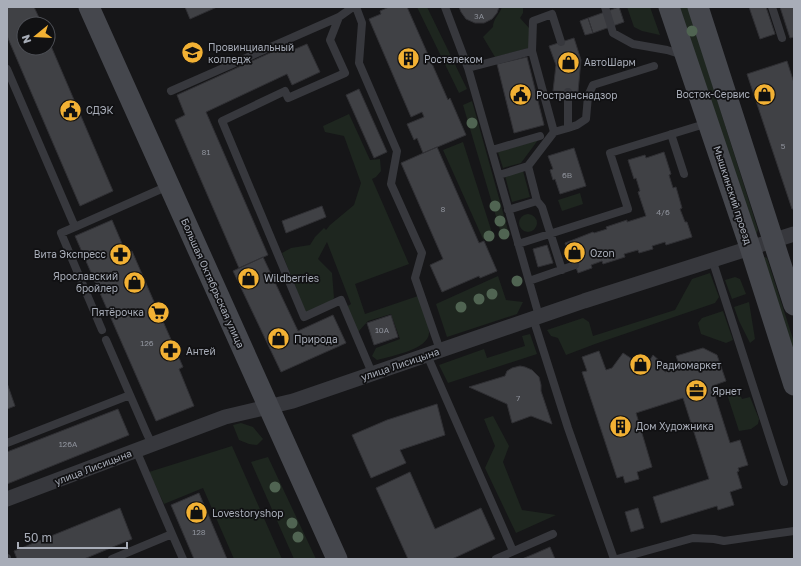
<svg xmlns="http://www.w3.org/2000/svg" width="801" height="566" font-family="'Golos Text',sans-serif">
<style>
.green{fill:#1e261f}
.building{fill:#404145;stroke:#303034}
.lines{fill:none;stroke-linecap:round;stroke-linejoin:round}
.lane{stroke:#37383d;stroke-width:8}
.street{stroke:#37383d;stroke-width:15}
.secondary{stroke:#45474d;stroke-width:21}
.tree{fill:#506452}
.labels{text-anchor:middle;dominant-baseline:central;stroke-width:3.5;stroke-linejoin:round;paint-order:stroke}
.number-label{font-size:8px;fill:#8e929b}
.poi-label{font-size:10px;fill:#a8adb8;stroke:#111113;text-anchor:start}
.street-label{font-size:10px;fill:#a8adb8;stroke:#111113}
</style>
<rect width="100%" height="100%" fill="#161618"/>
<path class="green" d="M417 7H427L467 89 459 93Z
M502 7H523V13L520 18 529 28V48L495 57 483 37 493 27C493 19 499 15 502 7Z
M627 7H650L660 35 642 31 634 27Z
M678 7H688L758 230 756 235Z
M472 101 509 234 502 237 463 105Z
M349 114 370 160 380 159 381 171 376 177 372 179 409 264 355 284 365 314 418 296C421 305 429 323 429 332 430 349 391 356 377 360L372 356 376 348 400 339 391 314 368 321 358 332 346 307 351 304 327 242 318 259 332 273 334 298 328 304 306 314 282 253 291 248 310 245 315 237 324 228 326 230 330 225 354 205 361 183 344 136 325 132 323 126Z
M538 140 521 163 503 168 498 152Z
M463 142 494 239H483L443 150Z
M523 171 530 197 512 202 505 176Z
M580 193 583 204 562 211 558 200Z
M519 223a9 9 0 1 1 18 0a9 9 0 1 1-18 0Z
M762 256 767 258 794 342V364Z
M710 273 719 297 715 303 595 344 566 355 558 338 551 336 547 330 583 318 589 322 593 336 675 310 692 279Z
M498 276 506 300 523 302 517 314 447 337 436 304Z
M735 277 740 279 746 294 732 299 725 280Z
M749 302 755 339 750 343 739 321 734 307Z
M723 311 733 340 726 343 701 334 698 323 702 318Z
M530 334 537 354 448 383 439 365 484 349 487 358 525 346 522 336Z
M738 390 742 399 750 397 759 419 758 424 751 429 739 431 727 394Z
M493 416 509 446 503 462 522 510 556 515 516 533 485 468 495 446 484 419Z
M241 423 253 427 263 439 257 445 249 444 239 440 233 425Z
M232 446 282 559H261L260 558 256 559H234L203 488 164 504 149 472Z
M268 457 316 559H294L251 462Z"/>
<path class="building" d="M7 7H34L42 24H24V48H48V39L113 191 80 206 7 36Z
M185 7H217L190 19Z
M389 7H407L448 100 450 98 466 135 423 153 417 138 414 140 407 124 424 117 422 112 411 117 369 19 381 14 380 11Z
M459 7H499L497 13 492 19 484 23H475L466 19 461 12Z
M619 7 624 22 593 33 588 18Z
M749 7H766L775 34 760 39Z
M780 7H794V37L790 38Z
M588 18 593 33 585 35 580 21Z
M574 38 581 60 578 92 553 91 556 65 549 46Z
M307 44 320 72 292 85 287 74 206 112 268 255 239 268 175 120 185 115 177 95 283 47 286 53Z
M527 57 544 125 514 133 497 64Z
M787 61 794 83V209H792L747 74Z
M359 89 387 152 374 158 346 95Z
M437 147 479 243 484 241 497 271 480 278 479 276 442 292 430 265 443 259 401 163Z
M574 148 586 186 560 194 555 179 553 180 550 170 553 169 548 156Z
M664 152 671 174 669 175 673 188 676 187 682 208 680 209 685 222H687L692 237 666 245 665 242 652 246 653 249 639 253 638 250 624 254 625 257 603 264 602 261 591 265 592 268 578 273 573 259 570 260 565 243 593 232 594 233 607 229 606 227 627 220V222L646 216 638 192 640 191 636 178 634 179 628 160 645 155 646 158Z
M322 206 326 217 286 233 282 221Z
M112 220 126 253 132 251 155 304 160 302 167 317 162 319 183 367 179 369 194 406 156 421 75 236Z
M547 245 553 263 538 267 533 249Z
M263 257 298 331 333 315 346 343 281 372 233 271Z
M391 315 398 337 374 345 367 323Z
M703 348 717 355 726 381 712 386 730 443 740 440 748 465 738 468 739 471 737 472 742 488 730 492 734 505 718 510 717 506 661 523 653 497 709 479 683 398 636 413 652 467 637 472 639 479 625 483 623 476 617 478 582 372 587 371 582 357 599 351 606 370 612 368 623 353 635 361 638 354 648 363 653 355 662 363 665 372 680 367 676 356Z
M520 366 525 367 532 370 539 377 541 385V391L552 424 531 416 512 423 507 404 469 387 505 376 507 371 512 368Z
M7 383 15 406 7 409Z
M437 404 445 435 400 450 406 463 371 478 352 435 387 420Z
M118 409 129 435 7 484V452Z
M410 472 435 529 481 508 495 539 452 559H408L376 488Z
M199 493 227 559H194L171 505Z
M120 508 132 539 84 559H17L14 551Z
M638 508 644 528 631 532 625 512Z
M550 547 555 559H522L534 554Z"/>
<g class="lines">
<path class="lane" d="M356 7 362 23 359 63 397 151 391 184 422 253 415 278 440 350
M445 7 468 68 539 316
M605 7 613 33 633 44 667 50 683 55
M772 7 782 38
M339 17 330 40 345 73 288 98 285 91 222 121 304 317 341 300 372 373
M468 68 532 51
M7 69 75 227 168 186
M171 91 339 17 353 7
M568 128 577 125 586 119 588 96 593 85 654 66
M554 132 568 128V92
M671 134 684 174
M492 150 540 136
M499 175 528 166
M537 201 542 207 562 270
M508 210 537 201 528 166 554 132 532 51 533 21 552 14 561 42
M75 227 61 233 102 330
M518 244 628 209 610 153 708 123
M712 259 784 482
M529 281 575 265
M533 318 568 428 614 559
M106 340 147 434 152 444
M427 355 513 551
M7 443 130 395
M136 450 172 534
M7 558V559
M112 559 172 534 183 559
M496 559 553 534
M617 559 693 538 714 539 724 541 794 531"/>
<path class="street" d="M7 499 225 417 293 401 584 301 794 234"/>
<path class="secondary" d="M89 7 337 559
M669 7 750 247 794 385
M698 7 794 305"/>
</g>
<g class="tree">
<circle cx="692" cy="31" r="5.5"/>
<circle cx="472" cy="123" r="5.5"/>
<circle cx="495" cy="206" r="5.5"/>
<circle cx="500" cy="221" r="5.5"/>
<circle cx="504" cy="234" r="5.5"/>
<circle cx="489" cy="236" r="5.5"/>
<circle cx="517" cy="281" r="5.5"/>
<circle cx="492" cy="294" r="5.5"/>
<circle cx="479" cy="299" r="5.5"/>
<circle cx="461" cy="307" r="5.5"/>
<circle cx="275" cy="487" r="5.5"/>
<circle cx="292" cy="523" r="5.5"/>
<circle cx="298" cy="537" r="5.5"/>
</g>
<defs>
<symbol id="university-disc" viewBox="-11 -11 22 22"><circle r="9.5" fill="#f2b134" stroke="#111113"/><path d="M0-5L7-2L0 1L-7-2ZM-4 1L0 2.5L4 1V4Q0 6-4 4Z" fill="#111"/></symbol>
<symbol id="building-disc" viewBox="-11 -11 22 22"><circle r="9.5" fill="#f2b134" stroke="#111113"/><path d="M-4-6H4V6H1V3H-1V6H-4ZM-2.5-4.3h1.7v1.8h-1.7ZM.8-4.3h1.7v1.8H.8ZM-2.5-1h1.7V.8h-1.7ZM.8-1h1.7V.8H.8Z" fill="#111"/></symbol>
<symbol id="shop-disc" viewBox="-11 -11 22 22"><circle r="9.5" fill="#f2b134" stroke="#111113"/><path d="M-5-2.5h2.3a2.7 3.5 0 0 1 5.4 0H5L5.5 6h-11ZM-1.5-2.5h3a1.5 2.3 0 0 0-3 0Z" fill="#111"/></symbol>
<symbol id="civic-disc" viewBox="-11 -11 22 22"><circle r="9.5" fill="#f2b134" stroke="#111113"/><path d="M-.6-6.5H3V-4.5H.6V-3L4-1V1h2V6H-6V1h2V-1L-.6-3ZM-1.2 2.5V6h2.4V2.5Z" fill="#111"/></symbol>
<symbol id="pharmacy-disc" viewBox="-11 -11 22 22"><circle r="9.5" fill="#f2b134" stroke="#111113"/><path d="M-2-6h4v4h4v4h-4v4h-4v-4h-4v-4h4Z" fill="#111"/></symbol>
<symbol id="supermarket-disc" viewBox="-11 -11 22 22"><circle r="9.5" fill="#f2b134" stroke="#111113"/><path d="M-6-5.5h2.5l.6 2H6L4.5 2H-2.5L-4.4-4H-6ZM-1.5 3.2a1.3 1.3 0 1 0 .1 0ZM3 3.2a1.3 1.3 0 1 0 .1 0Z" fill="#111"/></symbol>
<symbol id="office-disc" viewBox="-11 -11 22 22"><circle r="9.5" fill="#f2b134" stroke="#111113"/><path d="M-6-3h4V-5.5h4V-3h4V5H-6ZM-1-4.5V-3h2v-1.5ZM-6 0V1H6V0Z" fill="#111"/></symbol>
</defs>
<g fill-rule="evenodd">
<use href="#university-disc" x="180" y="40" width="25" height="25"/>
<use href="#building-disc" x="396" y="46" width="25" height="25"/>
<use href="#shop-disc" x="556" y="50" width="25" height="25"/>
<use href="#shop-disc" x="752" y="82" width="25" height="25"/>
<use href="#civic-disc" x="508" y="82" width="25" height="25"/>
<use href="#civic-disc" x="58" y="98" width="25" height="25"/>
<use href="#shop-disc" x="562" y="240" width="25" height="25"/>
<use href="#pharmacy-disc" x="108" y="242" width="25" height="25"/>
<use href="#shop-disc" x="236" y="266" width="25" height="25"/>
<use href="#shop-disc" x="122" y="270" width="25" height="25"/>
<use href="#supermarket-disc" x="146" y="300" width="25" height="25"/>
<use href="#shop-disc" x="266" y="326" width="25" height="25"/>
<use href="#pharmacy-disc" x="158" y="338" width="25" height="25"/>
<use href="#shop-disc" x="628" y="352" width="25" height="25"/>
<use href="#office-disc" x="684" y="378" width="25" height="25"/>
<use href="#building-disc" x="608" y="414" width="25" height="25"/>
<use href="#shop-disc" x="184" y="500" width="25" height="25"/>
</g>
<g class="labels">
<g class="number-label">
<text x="479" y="16">3А</text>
<text x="783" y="146">5</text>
<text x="206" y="152">81</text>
<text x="567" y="175">6В</text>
<text x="443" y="209">8</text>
<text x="663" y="212">4/6</text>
<text x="382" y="330">10А</text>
<text x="147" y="343">126</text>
<text x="518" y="398">7</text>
<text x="68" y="444">126А</text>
<text x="199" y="532">128</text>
</g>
<g class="poi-label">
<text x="208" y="47">Провинциальный<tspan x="208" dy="12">колледж</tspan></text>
<text x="424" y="59">Ростелеком</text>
<text x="584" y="62">АвтоШарм</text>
<text x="750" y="94" text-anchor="end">Восток-Сервис</text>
<text x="536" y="95">Ространснадзор</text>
<text x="86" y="110">СДЭК</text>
<text x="590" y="253">Ozon</text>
<text x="106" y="254" text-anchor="end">Вита Экспресс</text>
<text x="118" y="276" text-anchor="end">Ярославский<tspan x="118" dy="12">бройлер</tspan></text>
<text x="264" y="278">Wildberries</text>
<text x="144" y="312" text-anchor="end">Пятёрочка</text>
<text x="294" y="339">Природа</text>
<text x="186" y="351">Антей</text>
<text x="656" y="365">Радиомаркет</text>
<text x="712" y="391">Ярнет</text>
<text x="636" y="426">Дом Художника</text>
<text x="212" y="513">Lovestoryshop</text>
</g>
<g class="street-label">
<text transform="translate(733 195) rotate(72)">Мышкинский проезд</text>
<text transform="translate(213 283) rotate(66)">Большая Октябрьская улица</text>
<text transform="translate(400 364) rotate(-19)">улица Лисицына</text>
<text transform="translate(93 467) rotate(-21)">улица Лисицына</text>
</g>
</g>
<rect width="801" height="566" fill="none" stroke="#a8adb8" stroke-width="16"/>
<g transform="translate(36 36) rotate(252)"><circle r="19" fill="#111113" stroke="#4d4f55"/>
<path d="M0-3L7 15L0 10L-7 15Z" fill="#f2b134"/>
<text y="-6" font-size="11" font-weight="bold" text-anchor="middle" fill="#a8adb8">N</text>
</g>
<path d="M18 542v6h109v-6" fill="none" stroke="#a8adb8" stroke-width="2"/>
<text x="24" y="542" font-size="12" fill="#a8adb8" stroke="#111113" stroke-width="3" paint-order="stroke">50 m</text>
</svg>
